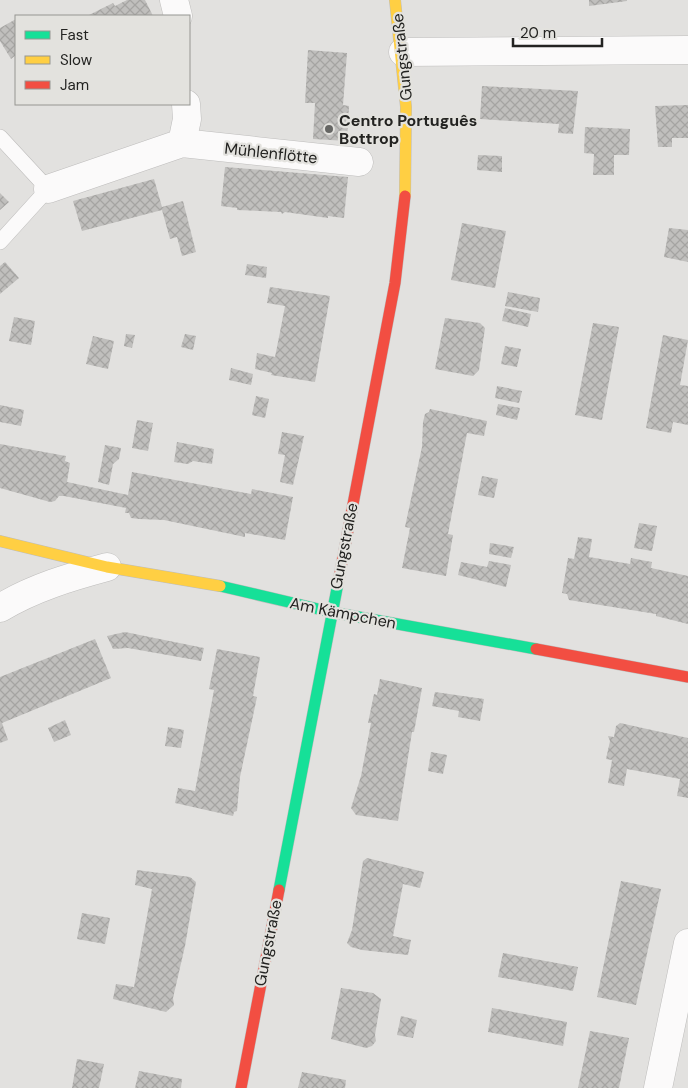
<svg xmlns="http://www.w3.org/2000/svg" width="688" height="1088" font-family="'DM Sans',sans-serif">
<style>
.building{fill:url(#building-cross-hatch)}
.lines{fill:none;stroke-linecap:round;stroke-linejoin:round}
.lane-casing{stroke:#bebdbc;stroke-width:16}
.street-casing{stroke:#bebdbc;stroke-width:29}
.fast-casing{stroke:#bebdbc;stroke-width:12}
.slow-casing{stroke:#bebdbc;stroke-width:12}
.jam-casing{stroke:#bebdbc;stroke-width:12}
.lane{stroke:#fbfafa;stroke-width:15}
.street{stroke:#fbfafa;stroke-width:28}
.fast{stroke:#16e098;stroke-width:11}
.slow{stroke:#ffcf43;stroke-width:11}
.jam{stroke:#f24e42;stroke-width:11}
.poi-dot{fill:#666664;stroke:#e3e2de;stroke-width:2}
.labels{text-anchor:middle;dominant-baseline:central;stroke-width:4.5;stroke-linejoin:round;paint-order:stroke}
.street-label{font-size:16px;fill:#232321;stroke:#e3e2de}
.poi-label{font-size:16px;font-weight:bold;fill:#232321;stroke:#e3e2de;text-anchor:start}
</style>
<defs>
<pattern id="building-cross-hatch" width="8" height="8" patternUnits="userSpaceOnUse" patternTransform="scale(1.25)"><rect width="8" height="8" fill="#c0bfbd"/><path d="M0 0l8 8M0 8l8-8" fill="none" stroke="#a5a4a2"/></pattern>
</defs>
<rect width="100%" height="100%" fill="#e2e1df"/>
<path class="building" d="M127 0H145L153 16H87L113 3 115 6Z
M589 0H627V1L589 6Z
M16 19V55L11 59 0 41V28Z
M308 50 347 53 343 105 349 106 347 141 313 139 315 103H305Z
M482 86 578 91 573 134 558 133 559 124 480 119Z
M688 105V138H672V147H658L655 106Z
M585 127 630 129 629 155H614V175H593L594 154 584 153Z
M478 155 502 156V172L477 170Z
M225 167 348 177 344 218 328 216V218L285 212 282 214 281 212 237 210V208L221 206Z
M154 179 162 207 183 201 196 252 182 256 177 237 170 239 162 210 82 231 73 201Z
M0 193 9 202 0 210Z
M462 223 506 231 495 288 451 280Z
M669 228 688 230V262L664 257Z
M5 262 19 278 0 294V266Z
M247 264 267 267 266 278 245 275Z
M270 287 330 296 315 382 271 375 272 373 255 369 257 353 275 357 280 332 285 306 267 303Z
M508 292 540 298 538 312 505 306Z
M505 308 531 314 528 327 502 321Z
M14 317 35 321 31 345 9 341Z
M445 318 480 323 485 328 479 370 473 376 435 369Z
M593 323 619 327 602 420 575 415Z
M126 334 135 335 132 348 124 346Z
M185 334 196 336 193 350 181 347Z
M663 335 688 340 680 385 688 386V425L673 422 671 433 646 428Z
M93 336 114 341 108 369 86 364Z
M505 346 521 349 517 367 501 364Z
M231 368 253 374 251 385 229 380Z
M497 386 522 391 519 403 495 398Z
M256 396 269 399 265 418 252 415Z
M498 404 520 408 517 420 496 415Z
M0 405 24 410 21 426 0 422Z
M430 409 487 421 484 436 467 433 448 534 453 535 446 576 402 568 410 528 405 527 422 447 423 422 425 414 429 412Z
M137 420 153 423 148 451 132 448Z
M282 432 304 436 293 485 280 482 285 455 278 454Z
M177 442 214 449 212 464 193 461 188 464 174 462Z
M0 444 66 456 65 461 70 463 67 482 128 495 132 472 251 494 252 489 293 497 285 540 245 533V537L164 520 139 519 131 518 129 513H125L126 508 64 496H59L55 501 50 502 0 488Z
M105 445 121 448 119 459 113 464 109 485 98 482Z
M482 476 498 479 494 498 478 495Z
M639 523 657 526 652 551 634 548Z
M578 537 592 539 589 557 630 564 631 558 641 560 652 562 651 568 688 576V624L656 616V614L569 600 567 594 562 593 568 558 574 559Z
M490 543 514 547 511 558 489 554Z
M489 561 511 565 506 587 458 575 461 562 487 567Z
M125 632 204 648 201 661 128 648 113 649 107 636Z
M95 639 111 678 2 723 8 740 0 743V677Z
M217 649 260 657 253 696 257 697 240 777 237 811 234 812 233 816 175 803 178 788 195 791 214 690 209 689Z
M380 679 422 688 414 732H412L398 821 356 815 351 808 361 776 371 723H368L374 694 377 695Z
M435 692 484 699 480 721 458 717 459 711 432 706Z
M65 720 71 735 54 742 48 728Z
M620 723 688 738V798L677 796 680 779 654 774 627 769 624 786 608 783 612 760 606 759 610 741 608 736 614 737 616 726Z
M168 727 184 730 181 748 165 746Z
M431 752 447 755 443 774 428 771Z
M367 858 424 872 420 888 403 884 393 936 411 940 408 955 362 950 351 947 347 943 352 930 363 861Z
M137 870 190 877 196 882 185 946 173 998 174 1005 166 1012 113 999 116 984 134 987 152 889 135 885Z
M621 881 661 889 636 1005 597 997Z
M82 913 110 918 105 944 77 939Z
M503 953 578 967 573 991 498 977Z
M341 988 373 993 381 999 375 1035 376 1041 372 1046 366 1048 331 1039Z
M492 1008 567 1022 563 1046 488 1032Z
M401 1016 417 1020 413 1038 397 1035Z
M590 1031 629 1038 619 1088H578Z
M77 1059 104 1064 99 1088H72Z
M139 1071 182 1079 181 1088H135Z
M302 1072 346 1080 345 1088H298Z"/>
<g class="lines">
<defs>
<path id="lane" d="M0 137 48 189 0 242"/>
<path id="street" d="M174 0 178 16
M403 52 688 50
M182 143 359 162
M48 189 182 143 187 119 186 104
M0 608C33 588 70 577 107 567
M658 1088 688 943"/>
<path id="fast" d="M220 586 331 612 536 649
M279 890 339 578"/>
<path id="slow" d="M395 0 406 107 405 196
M0 541 107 567 220 586"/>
<path id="jam" d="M339 578 395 283 405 196
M536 649 688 677
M241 1088 279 890"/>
</defs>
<use href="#lane" class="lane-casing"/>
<use href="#street" class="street-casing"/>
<use href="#fast" class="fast-casing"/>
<use href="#slow" class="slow-casing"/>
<use href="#jam" class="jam-casing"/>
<use href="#lane" class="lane"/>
<use href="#street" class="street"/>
<use href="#fast" class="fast"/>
<use href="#slow" class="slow"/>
<use href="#jam" class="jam"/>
</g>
<circle class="poi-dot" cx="329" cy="129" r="5"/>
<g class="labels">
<g class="street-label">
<text transform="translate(402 57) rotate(-96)">Gungstraße</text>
<text transform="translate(271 153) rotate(6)">Mühlenflötte</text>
<text transform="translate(344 546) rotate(-79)">Gungstraße</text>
<text transform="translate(343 613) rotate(11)">Am Kämpchen</text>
<text transform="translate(268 943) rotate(-79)">Gungstraße</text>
</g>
<g class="poi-label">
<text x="339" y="120">Centro Português<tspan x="339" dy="18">Bottrop</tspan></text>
</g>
</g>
<rect x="15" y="15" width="175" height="90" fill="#e3e2de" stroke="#969692"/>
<rect x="25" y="31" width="25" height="8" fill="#16e098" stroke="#969692"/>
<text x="60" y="40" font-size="15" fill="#232321">Fast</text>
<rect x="25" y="56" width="25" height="8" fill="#ffcf43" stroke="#969692"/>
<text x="60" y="65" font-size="15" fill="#232321">Slow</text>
<rect x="25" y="81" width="25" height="8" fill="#f24e42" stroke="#969692"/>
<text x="60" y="90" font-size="15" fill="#232321">Jam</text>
<path d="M513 38v8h89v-8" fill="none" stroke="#232321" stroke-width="2.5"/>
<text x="520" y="38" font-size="15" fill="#232321" stroke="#e3e2de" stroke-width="4" paint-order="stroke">20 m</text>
</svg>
